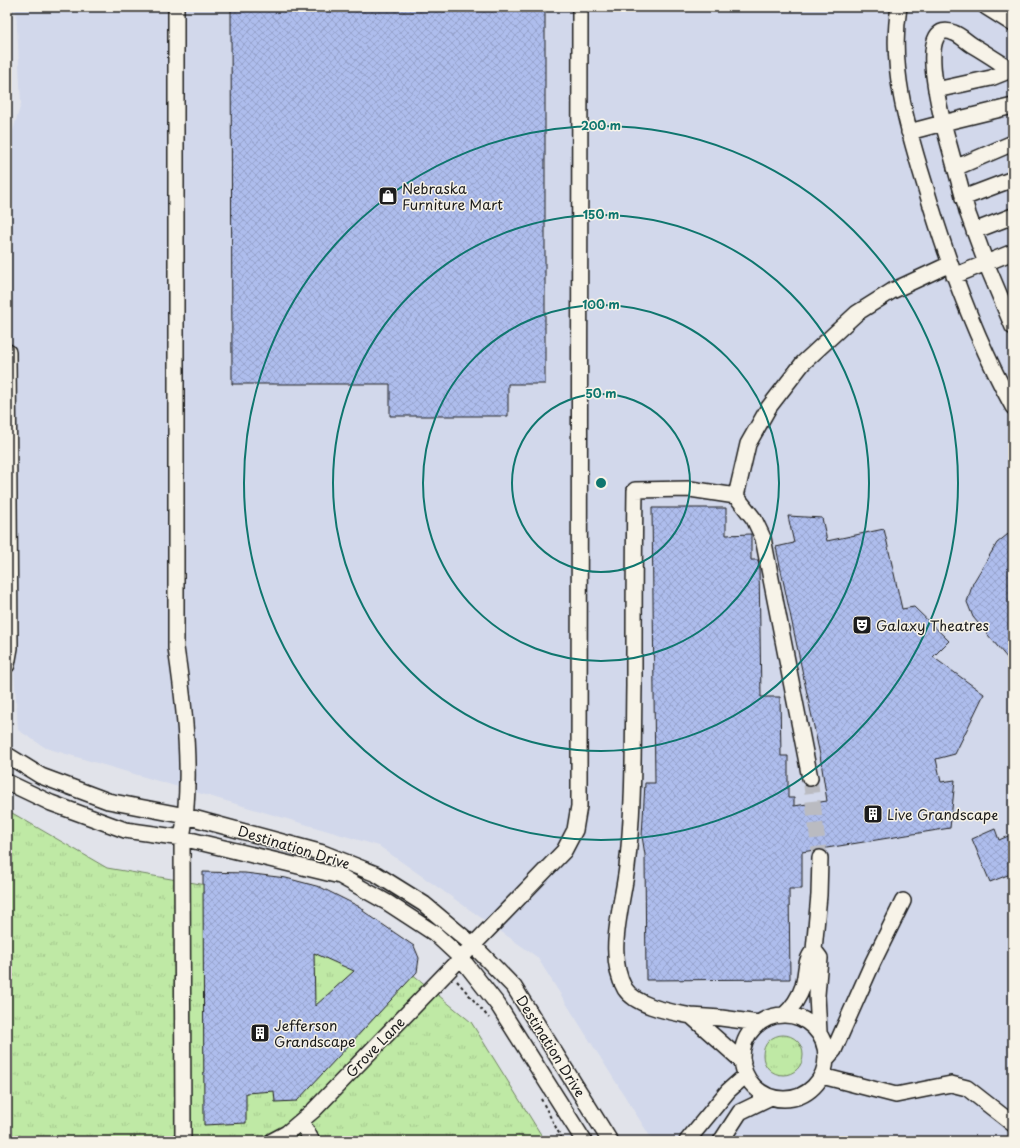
<svg xmlns="http://www.w3.org/2000/svg" width="1020" height="1148" font-family="'Playpen Sans',sans-serif">
<style>
.built{fill:#d2d8eb}
.grass{fill:url(#grass-tufts);stroke:#6e8260}
.building{fill:url(#building-cross-hatch);stroke:#1c1c1c;fill-rule:evenodd}
.lines{fill:none;stroke-linecap:round;stroke-linejoin:round}
.minor-tunnel{stroke:#babbc1;stroke-width:15;stroke-dasharray:15 8;stroke-linecap:butt}
.minor-casing{stroke:#1c1c1c;stroke-width:18}
.path{stroke:#1c1c1c;stroke-width:2;stroke-dasharray:3 3;stroke-linecap:butt}
.minor{stroke:#f7f3e8;stroke-width:15}
.ring{fill:none;stroke:#0f766e;stroke-width:2}
.labels{text-anchor:middle;dominant-baseline:central;stroke-width:3;stroke-linejoin:round;paint-order:stroke}
.poi-label{font-size:14px;fill:#1c1c1c;stroke:#f7f3e8;text-anchor:start}
.street-label{font-size:14px;fill:#1c1c1c;stroke:#f7f3e8}
.centre{fill:#0f766e;stroke:#f7f3e8;stroke-width:2}
.ring-label{font-size:12px;text-anchor:middle;font-weight:bold;fill:#0f766e;stroke:#f7f3e8;stroke-width:3;stroke-linejoin:round;paint-order:stroke}
</style>
<defs>
<pattern id="grass-tufts" width="24" height="20" patternUnits="userSpaceOnUse"><rect width="24" height="20" fill="#bfe9a5"/><path d="M3 7l-1-3M5 7V3M7 7l1-3M15 17l-1-3M17 17v-4M19 17l1-3" fill="none" stroke="#a4c78d"/></pattern>
<pattern id="building-cross-hatch" width="8" height="8" patternUnits="userSpaceOnUse"><rect width="8" height="8" fill="#aebded"/><path d="M0 0l8 8M0 8l8-8" fill="none" stroke="#95a2cb"/></pattern>
</defs>
<rect width="100%" height="100%" fill="#e1e3ea"/>
<filter id="ink" filterUnits="userSpaceOnUse"><feTurbulence type="fractalNoise" baseFrequency=".025" numOctaves="2"/><feDisplacementMap in="SourceGraphic" scale="8" xChannelSelector="R" yChannelSelector="G"/><feConvolveMatrix kernelMatrix="1 2 1 2 8 2 1 2 1" color-interpolation-filters="sRGB"/></filter>
<g filter="url(#ink)">
<path class="built" d="M16 7H1013V1141H653L537 957 379 846 46 748 18 730 7 565V150L21 104Z"/>
<path class="grass" d="M7 810 107 868 329 906 471 1022 545 1141H7Z
M763 1055a20 20 0 1 1 40 0a20 20 0 1 1-40 0Z"/>
<path class="building" d="M231 7H545V384H508V416H390V384H232Z
M652 508H726V535L751 534V560H758L759 566 761 697H780L781 756H788V798H794V806L827 801 820 755 776 547 794 543 788 516 822 518 827 541 884 529 902 609 914 607 949 641 933 657 984 694 955 754 936 759 941 782 955 780 950 828 802 852V889H789L790 979 646 980 645 855 642 836 645 783H655Z
M1013 530V665L973 617 967 602 973 583 997 543Z
M995 829 999 840 1013 834V873L990 882 972 839Z
M203 872 245 873 286 878 320 887 364 909 363 911 414 946 419 958 417 972 297 1101 275 1102 274 1091 246 1093V1123L204 1125ZM314 953 354 971 315 1006Z"/>
<g class="lines">
<path class="minor-tunnel" d="M810 778 820 858"/>
<defs>
<path id="minor" d="M176 7V648C185 707 193 780 182 838L183 1141
M899 7C889 66 907 127 924 182 946 258 975 338 1013 407
M986 7 1013 24
M936 90 991 78 1011 70
M909 132 943 123C940 109 916 17 954 33 960 35 966 41 972 45 986 53 999 62 1013 71
M955 168 1013 143
M963 198 1013 179
M974 231 1013 216
M1013 252 986 263 1013 327
M954 276 986 263 968 214 943 123 1013 106
M736 496 748 444 769 407 803 363 857 313 892 291 950 264
M7 665 10 648 8 352
M7 755 41 776 108 801 186 816 323 853 376 874 424 904 473 945 514 987 610 1141
M7 782 51 803 125 830 182 838 340 876 388 903 434 933 461 958 498 1005 584 1141
M814 950 819 895 820 858
M784 1015C793 1007 799 998 803 986 807 973 804 961 814 950L820 958 817 995 819 1032
M742 1057a42 42 0 1 1 84 0a42 42 0 1 1-84 0Z
M691 1016C672 1012 637 1007 625 989 605 955 623 904 627 867 634 807 633 746 634 686 634 621 634 555 635 490L690 489 736 496 754 519 763 538 810 778
M827 1058 834 1050 873 962 903 901
M743 1062 691 1016 721 1018 759 1023
M822 1076 896 1095 951 1084 967 1088 1013 1124
M301 1121 312 1141
M272 1141 287 1133 314 1110 564 851 575 830 579 806 580 7
M687 1141 728 1091 746 1075
M721 1141 740 1112 771 1097"/>
</defs>
<use href="#minor" class="minor-casing"/>
<path class="path" d="M7 38 12 7
M457 981 489 1018
M541 1099 563 1141"/>
<use href="#minor" class="minor"/>
</g>
</g>
<g class="ring">
<circle cx="601" cy="483" r="89"/>
<circle cx="601" cy="483" r="178"/>
<circle cx="601" cy="483" r="268"/>
<circle cx="601" cy="483" r="357"/>
</g>
<defs>
<symbol id="shop-square" viewBox="-11 -11 22 22"><rect x="-9" y="-9" width="18" height="18" rx="4" fill="#1c1c1c" stroke="#f7f3e8"/><path d="M-5-2.5h2.3a2.7 3.5 0 0 1 5.4 0H5L5.5 6h-11ZM-1.5-2.5h3a1.5 2.3 0 0 0-3 0Z" fill="#fff"/></symbol>
<symbol id="theatre-square" viewBox="-11 -11 22 22"><rect x="-9" y="-9" width="18" height="18" rx="4" fill="#1c1c1c" stroke="#f7f3e8"/><path d="M-5-5.5Q0-4 5-5.5V0Q5 5 0 6Q-5 5-5 0ZM-3.3-2.5H-1v1.5H-3.3ZM1-2.5H3.3v1.5H1ZM-2.8 1Q0 5.5 2.8 1Z" fill="#fff"/></symbol>
<symbol id="building-square" viewBox="-11 -11 22 22"><rect x="-9" y="-9" width="18" height="18" rx="4" fill="#1c1c1c" stroke="#f7f3e8"/><path d="M-4-6H4V6H1V3H-1V6H-4ZM-2.5-4.3h1.7v1.8h-1.7ZM.8-4.3h1.7v1.8H.8ZM-2.5-1h1.7V.8h-1.7ZM.8-1h1.7V.8H.8Z" fill="#fff"/></symbol>
</defs>
<g fill-rule="evenodd">
<use href="#shop-square" x="377" y="185" width="22" height="22"/>
<use href="#theatre-square" x="851" y="614" width="22" height="22"/>
<use href="#building-square" x="862" y="803" width="22" height="22"/>
<use href="#building-square" x="249" y="1022" width="22" height="22"/>
</g>
<g class="labels">
<g class="poi-label">
<text x="402" y="188">Nebraska<tspan x="402" dy="16">Furniture Mart</tspan></text>
<text x="876" y="625">Galaxy Theatres</text>
<text x="887" y="814">Live Grandscape</text>
<text x="274" y="1025">Jefferson<tspan x="274" dy="16">Grandscape</tspan></text>
</g>
<g class="street-label">
<text transform="translate(294 847) rotate(17)">Destination Drive</text>
<text transform="translate(551 1046) rotate(58)">Destination Drive</text>
<text transform="translate(375 1047) rotate(-46)">Grove Lane</text>
</g>
</g>
<circle cx="601" cy="483" r="6" class="centre"/>
<g class="ring-label">
<text x="601" y="130">200 m</text>
<text x="601" y="219">150 m</text>
<text x="601" y="309">100 m</text>
<text x="601" y="398">50 m</text>
</g>
<rect width="1020" height="1148" fill="none" stroke="#f7f3e8" stroke-width="24"/>
<rect x="12" y="12" width="996" height="1124" fill="none" stroke="#1c1c1c" stroke-width="1.5" filter="url(#ink)"/>
</svg>
